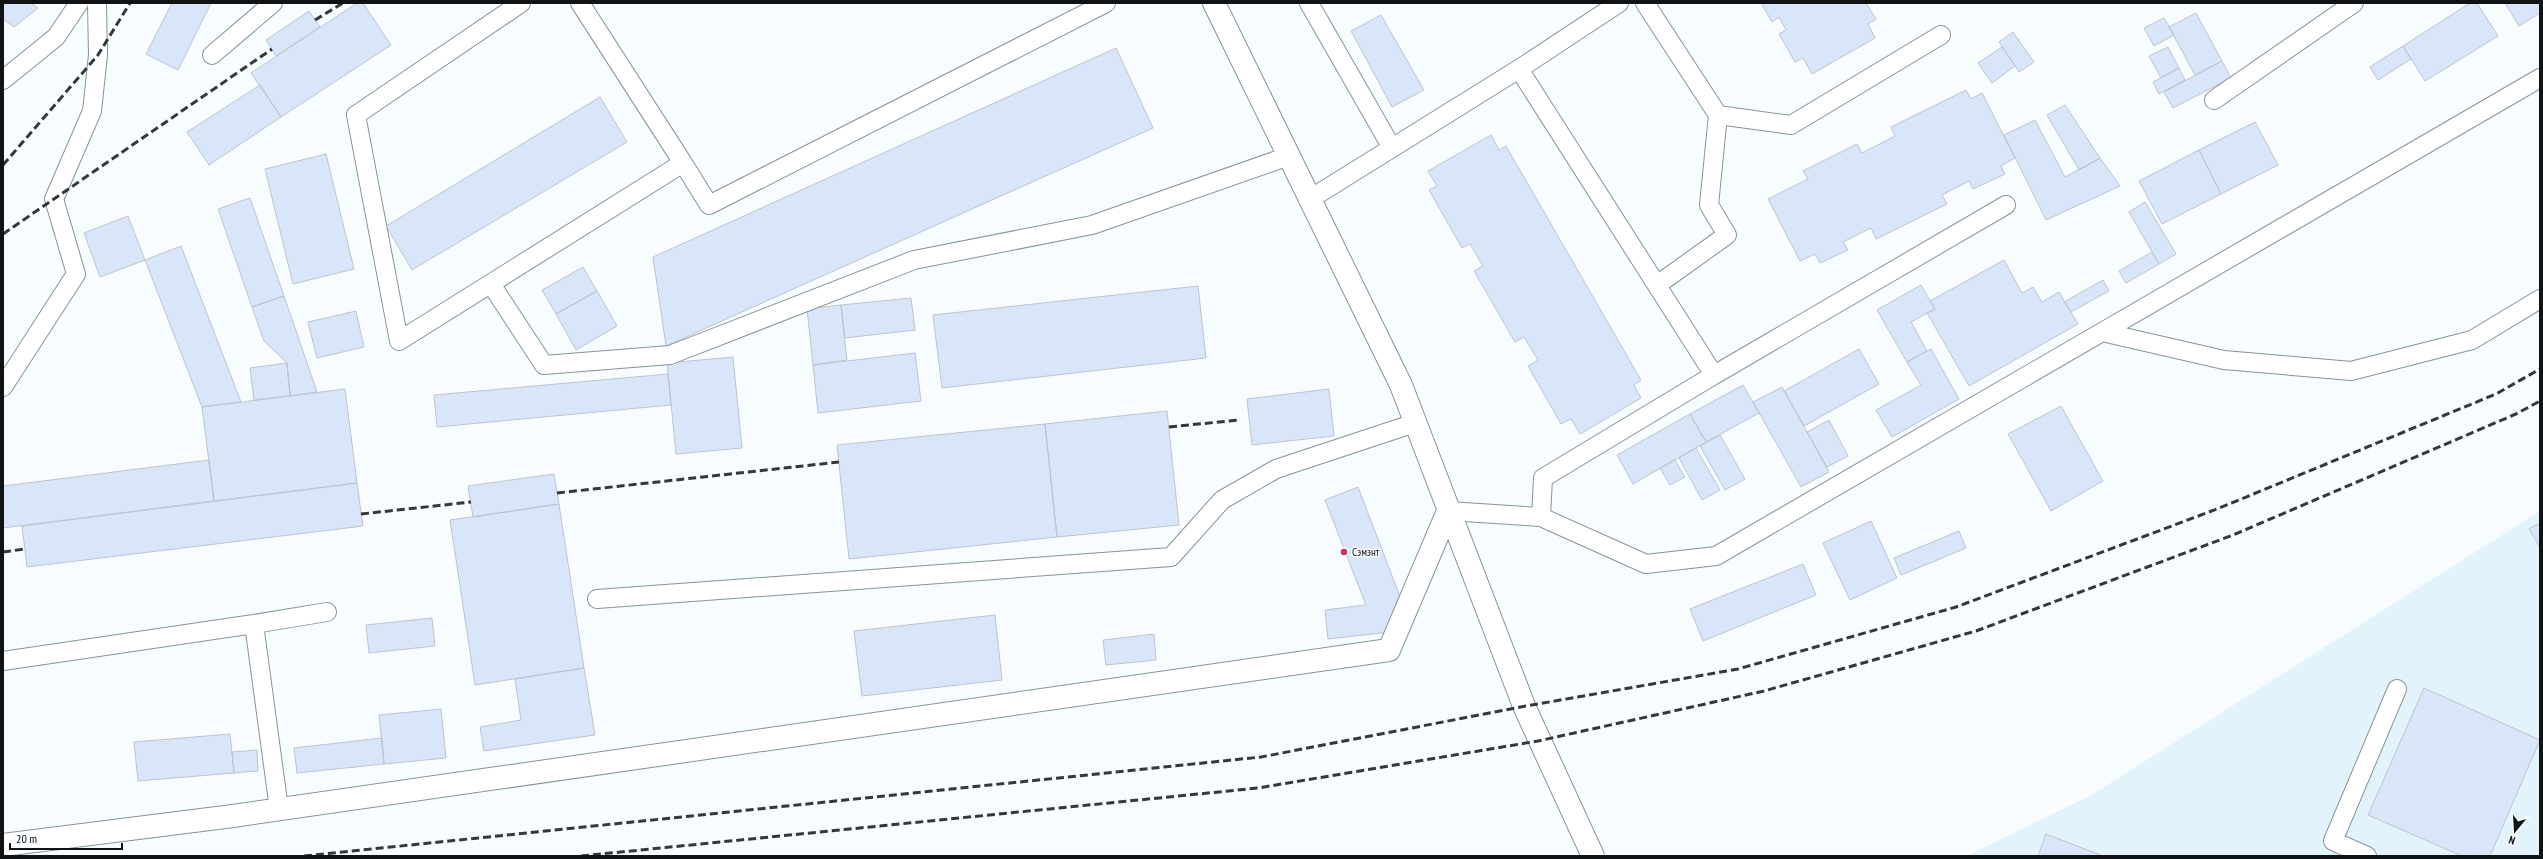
<svg xmlns="http://www.w3.org/2000/svg" width="2543" height="859" font-family="'PT Sans Narrow',sans-serif">
<style>
.built{fill:#e3f3fc}
.building{fill:#d9e5f9;stroke:#bdc4ce}
.lines{fill:none;stroke-linecap:round;stroke-linejoin:round}
.service-casing{stroke:#879399;stroke-width:20}
.minor-casing{stroke:#879399;stroke-width:24}
.secondary-casing{stroke:#879399;stroke-width:24}
.service{stroke:#fff;stroke-width:18}
.minor{stroke:#fff;stroke-width:22}
.secondary{stroke:#fff;stroke-width:22}
.rail{stroke:#34383b;stroke-width:3;stroke-dasharray:8 4;stroke-linecap:butt}
.poi-dot{fill:#c5365d;stroke:#f7fcff;stroke-width:1.5}
.labels{text-anchor:middle;dominant-baseline:central;stroke-width:3;stroke-linejoin:round;paint-order:stroke}
.poi-label{font-size:11px;fill:#0f1316;stroke:#f7fcff;text-anchor:start}
</style>
<rect width="100%" height="100%" fill="#f7fcff"/>
<path class="built" d="M2540 511V856H1966L2090 796Z"/>
<path class="building" d="M3 3H31L38 8 14 27 3 19Z
M172 3H211L178 70 146 54Z
M357 3H363L391 45 281 117 251 73Z
M1761 3H1866L1876 19 1868 24 1875 38 1812 74 1803 58 1795 62 1779 34 1786 30 1779 17 1772 22Z
M2470 3H2477L2498 36 2425 81 2403 46Z
M2505 3H2540V13L2519 26Z
M309 11 320 27 276 56 266 40Z
M2196 13 2222 61 2195 75 2169 27Z
M1381 15 1424 90 1392 107 1351 31Z
M2164 18 2174 35 2154 46 2144 28Z
M2013 32 2034 62 2019 72 1999 42Z
M2403 46 2411 59 2378 80 2370 67Z
M2002 47 2015 66 1992 83 1978 63Z
M2168 47 2179 68 2161 78 2149 56Z
M1116 48 1153 128 666 346 653 257Z
M2222 61 2231 78 2173 108 2164 92Z
M2179 68 2185 80 2159 94 2153 82Z
M260 85 281 117 209 165 187 132Z
M1966 90 1971 99 1982 93 2015 158 2001 166 2005 174 1973 189 1969 181 1942 195 1947 204 1876 239 1871 228 1843 242 1848 250 1820 263 1815 254 1800 261 1768 199 1808 179 1803 171 1857 144 1862 153 1895 136 1891 127Z
M600 97 627 142 412 270 386 226Z
M2065 105 2100 158 2079 170 2047 115Z
M2035 120 2065 177 2100 158 2120 186 2046 220 2004 135Z
M2255 122 2278 165 2221 194 2199 150Z
M1491 135 1499 150 1506 146 1641 380 1634 385 1641 398 1580 434 1571 419 1561 424 1528 366 1538 360 1524 337 1515 342 1474 271 1483 266 1470 244 1462 248 1429 190 1437 186 1428 171Z
M2199 150 2221 194 2162 224 2139 181Z
M326 154 354 269 293 284 265 169Z
M250 198 284 296 252 307 218 209Z
M2145 202 2176 254 2159 264 2129 212Z
M128 216 145 260 100 277 84 233Z
M181 246 241 402 202 407 145 260Z
M2152 252 2159 264 2126 283 2119 271Z
M2004 260 2022 293 2033 287 2042 302 2059 292 2078 324 1969 386 1927 313 1935 309 1930 301Z
M583 267 597 291 556 314 542 290Z
M2103 280 2109 291 2071 312 2064 302Z
M1921 285 1935 309 1911 322 1927 351 1907 362 1877 310Z
M1198 286 1206 358 942 388 933 315Z
M597 291 617 326 576 350 556 314Z
M284 296 317 392 290 396 287 363 264 341 252 307Z
M911 298 915 330 845 338 841 305Z
M841 305 847 360 813 365 807 309Z
M356 311 364 347 317 358 308 322Z
M1859 349 1879 384 1804 426 1784 391Z
M1931 349 1959 399 1892 437 1876 410 1921 385 1907 362Z
M915 353 921 401 818 413 813 365Z
M733 357 742 448 676 454 667 363Z
M287 363 290 396 254 400 250 368Z
M668 374 671 405 437 427 434 395Z
M1743 385 1759 413 1706 442 1690 414Z
M1782 387 1829 472 1801 487 1753 402Z
M345 389 357 483 214 501 202 407Z
M1329 389 1334 436 1252 445 1247 399Z
M2061 406 2103 481 2051 511 2008 434Z
M1167 411 1179 525 1057 537 1045 424Z
M1690 414 1706 442 1633 484 1617 455Z
M1829 420 1848 456 1827 467 1807 432Z
M1045 424 1057 537 849 559 837 445Z
M1720 435 1745 479 1725 490 1700 446Z
M1696 448 1720 490 1702 500 1679 458Z
M209 460 214 501 3 528V486Z
M1675 460 1685 477 1670 485 1660 468Z
M554 474 559 504 473 517 468 486Z
M357 483 363 526 27 567 22 526Z
M1358 487 1401 599 1391 632 1328 639 1325 610 1366 605 1325 500Z
M559 504 584 668 475 685 450 520Z
M1871 521 1897 578 1850 600 1823 543Z
M2540 523V547L2529 529Z
M1959 531 1966 548 1901 575 1894 558Z
M1803 564 1816 595 1703 641 1690 609Z
M995 615 1002 680 862 696 854 631Z
M432 618 435 646 369 653 366 625Z
M1154 634 1156 660 1106 665 1103 640Z
M584 668 595 735 484 751 480 727 521 720 515 679Z
M2424 688 2540 740 2490 856H2462L2368 815Z
M441 709 446 758 384 764 379 715Z
M230 734 234 773 138 781 134 742Z
M382 738 384 764 297 773 294 748Z
M257 750 258 771 234 773 232 752Z
M2046 834 2103 856H2038Z"/>
<g class="lines">
<defs>
<path id="service" d="M521 3 356 115 399 341 683 163 580 3
M1309 3 1392 148
M1645 3 1718 115 1709 205 1727 235 1657 285
M212 55 273 3
M1519 69 1619 3
M3 80 56 37 79 3
M2214 100 2354 3
M1718 115 1791 125 1941 35
M683 163 709 205 1106 3
M1310 199 1519 69 1714 375 1543 478 1541 517
M491 284 544 365 670 355 914 260 1092 225 1289 156
M2102 332 2224 360 2351 371 2472 340 2540 299
M1714 375 2006 205
M3 387 76 274 54 199 92 111 98 55 97 3
M1448 511 1541 517 1646 564 1716 556 2540 78
M597 599 1171 557 1222 500 1276 469 1415 423
M254 624 327 612
M3 661 254 624 279 809
M2367 856 2333 841 2397 689"/>
<path id="minor" d="M3 845 233 816 1389 650 1448 511"/>
<path id="secondary" d="M1214 3 1401 385 1524 706 1593 856"/>
</defs>
<use href="#service" class="service-casing"/>
<use href="#minor" class="minor-casing"/>
<use href="#secondary" class="secondary-casing"/>
<use href="#service" class="service"/>
<use href="#minor" class="minor"/>
<use href="#secondary" class="secondary"/>
<path class="rail" d="M315 20 343 3
M3 165 98 55 130 3
M3 234 272 49
M1169 427 1239 420
M557 493 839 462
M361 514 471 502
M3 552 25 549
M304 856 1261 757 1526 706 1738 669 1956 607 2217 509 2496 394 2540 369
M581 856 1258 788 1538 741 1764 691 1976 631 2233 535 2516 414 2540 401"/>
</g>
<circle class="poi-dot" cx="1344" cy="552" r="4"/>
<g class="labels">
<g class="poi-label">
<text x="1352" y="552">Сэмэнт</text>
</g>
</g>
<rect width="2543" height="859" fill="none" stroke="#0f1316" stroke-width="8"/>
<g transform="translate(2515 831) rotate(198)" stroke="#f7fcff" stroke-width="3" paint-order="stroke">
<path d="M0-3L7 15L0 10L-7 15Z" fill="#0f1316"/>
<text y="-6" font-size="11" font-weight="bold" text-anchor="middle" fill="#0f1316">N</text>
</g>
<path d="M10 843v6h112v-6" fill="none" stroke="#0f1316" stroke-width="2"/>
<text x="16" y="843" font-size="12" fill="#0f1316" stroke="#f7fcff" stroke-width="3" paint-order="stroke">20 m</text>
</svg>
